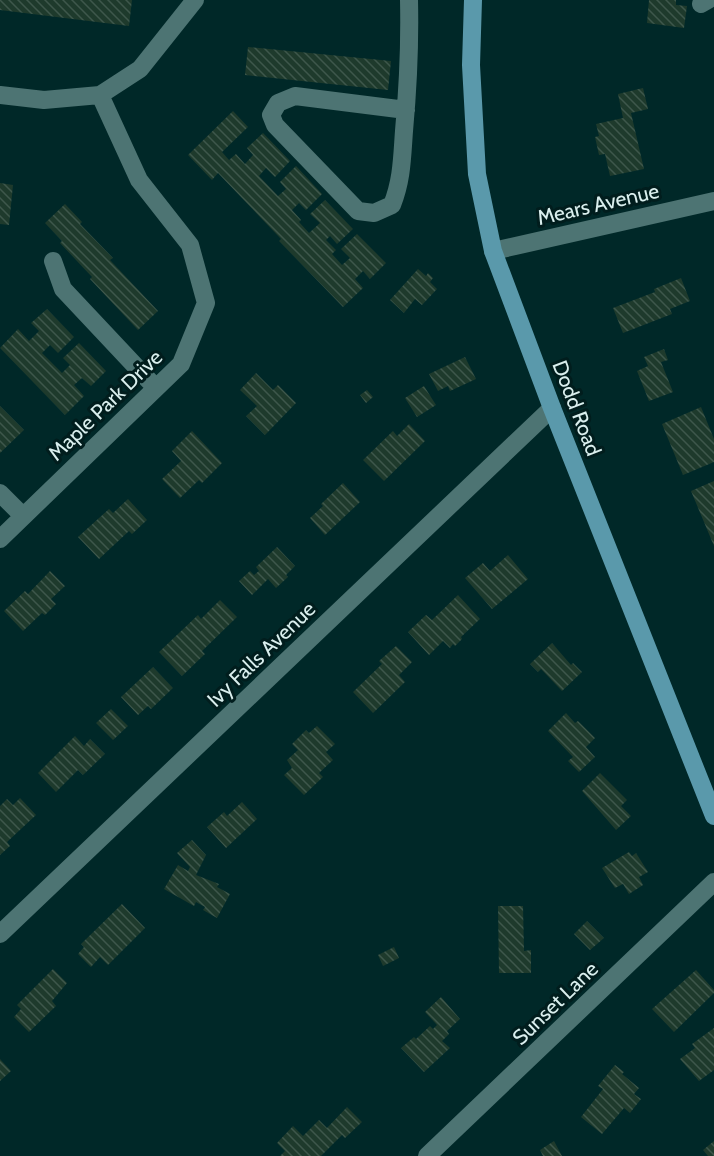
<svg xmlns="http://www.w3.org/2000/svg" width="714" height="1156" font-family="Cabin,sans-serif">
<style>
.building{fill:url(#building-back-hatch)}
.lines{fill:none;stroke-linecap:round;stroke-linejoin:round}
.minor{stroke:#4d7473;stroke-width:18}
.major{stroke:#5a99ab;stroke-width:18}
.labels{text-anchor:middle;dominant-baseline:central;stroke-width:6;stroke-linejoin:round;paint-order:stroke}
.street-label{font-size:21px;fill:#daefee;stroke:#011d1d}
</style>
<defs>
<pattern id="building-back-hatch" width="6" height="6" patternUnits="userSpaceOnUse" patternTransform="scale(1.5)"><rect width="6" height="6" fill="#1e3a2c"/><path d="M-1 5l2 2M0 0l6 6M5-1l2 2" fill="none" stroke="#3e574b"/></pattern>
</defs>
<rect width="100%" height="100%" fill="#002828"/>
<path class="building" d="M0 0H132L129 26 0 10Z
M649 0H676V5L687 6 684 28 647 23Z
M248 47 391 61 388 90 245 75Z
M643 88 648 109 631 113 644 169 610 176 605 154 599 155 595 137 599 136 596 124 623 118 618 94Z
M233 111 248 127 222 152 229 160 236 154 245 164 253 155 247 148 263 133 290 161 275 177 266 168 259 176 278 196 286 189 280 182 296 166 322 194 306 210 299 203 292 210 301 220 299 222 309 233 320 223 310 214 325 200 353 229 337 244 330 236 326 240 336 250 332 254 342 265 350 258 341 249 357 234 386 263 370 279 363 271 355 279 363 288 343 307 279 241 281 239 218 173 212 180 188 155Z
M0 183 13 185 9 225 0 224Z
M65 204 82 222 80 224 113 258 110 260 158 311 138 330 90 279 92 277 60 243 62 241 45 223Z
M418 269 426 276 428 273 433 278 430 282 437 289 422 305 415 299 404 313 390 300Z
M681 278 690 301 670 309 672 314 623 333 613 308 655 292 654 289Z
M47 309 74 337 58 353 50 345 42 353 62 373 70 365 63 358 79 343 106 371 91 386 82 378 74 385 84 396 65 415 0 348 18 329 29 341 39 331 31 323Z
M664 349 668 360 661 362 673 392 649 401 637 371 648 366 644 357Z
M465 357 476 379 450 391 448 386 438 391 429 374Z
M256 373 273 390 278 385 296 403 265 435 246 416 257 406 240 390Z
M424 386 436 405 417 417 405 398Z
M367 390 373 397 366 403 360 395Z
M0 406 24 430 0 453Z
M701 407 714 439V462L683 475 662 424Z
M409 424 425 441 384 481 363 460 393 431 397 436Z
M192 431 222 463 202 483 199 480 180 498 162 479 181 461 172 451Z
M714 481V546L691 491Z
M343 483 360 502 325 535 310 518 323 506 321 504Z
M128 499 147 520 132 534 129 531 99 559 78 537 109 509 113 513Z
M277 547 295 566 286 575 288 577 276 588 268 579 252 595 239 581 250 571 254 575 259 571 256 567Z
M508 555 528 579 492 609 465 578 483 563 490 571Z
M50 571 65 586 51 599 56 604 45 615 42 613 23 631 4 611 25 591 28 594Z
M458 595 480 619 461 637 462 639 455 646 453 644 450 648 443 641 429 655 408 632 426 615 432 620Z
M220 600 237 617 202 651 205 654 182 676 159 652 198 615 201 619Z
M552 643 571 665 573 663 582 672 562 691 541 669 538 672 530 664Z
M396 646 412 662 399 675 405 682 373 713 353 692 382 664 379 661Z
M153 667 173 688 151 709 148 706 138 715 121 697Z
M111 709 128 726 113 740 96 723Z
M566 713 575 723 578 721 595 738 586 747 595 757 579 772 568 761 573 757 548 731Z
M317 726 335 744 326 752 333 760 319 773 323 777 304 795 284 775 292 768 287 760 298 750 292 744 306 730 309 733Z
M75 736 84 746 90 739 105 754 83 775 78 770 56 792 38 773Z
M600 773 627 800 621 806 631 816 616 830 582 791Z
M20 798 36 815 7 842 10 846 0 855V806L7 799 13 805Z
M242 802 257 819 226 848 207 827 224 812 227 816Z
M192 840 206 855 196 875 219 884 217 887 230 894 217 918 203 910 205 907 196 902 194 906 164 889 178 865 188 871 190 867 177 853Z
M629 852 632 856 636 853 648 872 639 877 643 885 629 894 623 884 615 888 602 868Z
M122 904 145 928 108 965 100 957 91 967 78 954 84 947 81 944Z
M498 906H523L524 951 531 950V973H499Z
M587 921 604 938 590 950 574 934Z
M394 947 399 958 383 966 378 955Z
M53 969 67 983 52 1001 56 1006 29 1032 14 1017 21 1009 17 1005Z
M696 970 714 990V993L674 1032 652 1009Z
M441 997 460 1019 447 1031 449 1034 442 1041 450 1048 424 1072 401 1048 414 1037 416 1039 430 1026 433 1029 437 1025 425 1012Z
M714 1028V1070L699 1081 680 1059 695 1048 692 1044Z
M0 1059 11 1071 0 1081Z
M615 1065 624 1072 622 1074 639 1088 634 1094 641 1099 630 1113 624 1108 602 1134 581 1117 603 1089 598 1086Z
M347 1107 362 1122 345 1138 342 1135 321 1156H280L285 1151 277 1143 293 1126 303 1136 319 1120 327 1128Z
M554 1141 562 1156H543L540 1150Z
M714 1141V1156H708L703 1150Z"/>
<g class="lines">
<path class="minor" d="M701 4 708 0
M0 95 44 100 100 95 140 69 195 0
M406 110 295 96 278 103 271 115 275 125 358 211 374 213 392 205C402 180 402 158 404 131 408 87 410 44 409 0
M493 251 714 201
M53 261 63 289 156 388
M0 493 23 516
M0 539 181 364 206 303 190 245 139 180 100 95
M0 934 552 408
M427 1156 714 882"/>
<path class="major" d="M473 0 471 65 477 174 493 251 552 408 714 816"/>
</g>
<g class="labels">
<g class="street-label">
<text transform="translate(598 204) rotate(-13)">Mears Avenue</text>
<text transform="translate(105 405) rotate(-44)">Maple Park Drive</text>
<text transform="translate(577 408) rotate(69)">Dodd Road</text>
<text transform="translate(261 654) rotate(-44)">Ivy Falls Avenue</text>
<text transform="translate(555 1003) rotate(-44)">Sunset Lane</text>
</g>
</g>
</svg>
